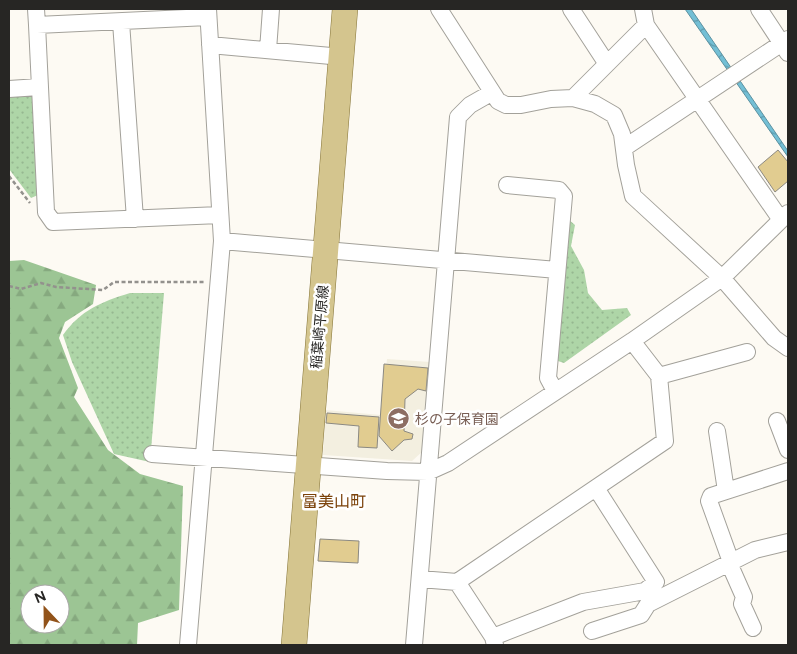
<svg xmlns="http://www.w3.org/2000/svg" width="797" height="654" font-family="Figtree,'Noto Sans JP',sans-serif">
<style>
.built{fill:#f3efe0}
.forest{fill:url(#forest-firs);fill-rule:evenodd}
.park{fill:url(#park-dots)}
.water{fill:url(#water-waves);stroke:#5c91a0}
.building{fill:#e1cc90;stroke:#8b8982}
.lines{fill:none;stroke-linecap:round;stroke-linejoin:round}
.minor-casing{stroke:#a3a19a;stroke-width:18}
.primary-casing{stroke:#857438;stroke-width:26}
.path{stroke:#93918d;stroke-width:2.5;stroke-dasharray:4 2.5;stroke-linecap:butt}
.minor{stroke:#fff;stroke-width:16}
.primary{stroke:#d4c58e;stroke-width:25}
.labels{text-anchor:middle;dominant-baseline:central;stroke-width:5;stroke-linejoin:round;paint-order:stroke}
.street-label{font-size:14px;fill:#272624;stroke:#fff}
.education-label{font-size:14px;fill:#785e54;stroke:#fff;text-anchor:start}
.quarter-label{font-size:16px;fill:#7b420a;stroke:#fff}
</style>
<defs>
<pattern id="forest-firs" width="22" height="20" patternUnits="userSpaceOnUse" patternTransform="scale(1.25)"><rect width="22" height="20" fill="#9cc594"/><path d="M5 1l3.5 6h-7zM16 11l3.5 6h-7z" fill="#86a97f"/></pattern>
<pattern id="park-dots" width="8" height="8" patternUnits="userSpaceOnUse" patternTransform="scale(1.25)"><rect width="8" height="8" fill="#aed5a7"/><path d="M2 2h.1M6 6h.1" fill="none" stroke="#96b790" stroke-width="1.8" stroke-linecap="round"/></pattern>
<pattern id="water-waves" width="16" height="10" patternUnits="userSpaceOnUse" patternTransform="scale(1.25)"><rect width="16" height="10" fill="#73bfd5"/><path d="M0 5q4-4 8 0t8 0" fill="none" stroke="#5e9bad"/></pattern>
</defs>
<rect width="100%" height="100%" fill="#fdfaf3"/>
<path class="built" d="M387 359 430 362 424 450 412 461 323 455 325 410 381 415Z"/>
<path class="forest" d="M24 260 96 285 93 304 65 322 59 338 78 388 74 397 108 450 140 474 183 486 179 610 138 623 137 645H9V261ZM30 594H60V624H30Z"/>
<path class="park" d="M33 94 38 195 31 198 9 169V95Z
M568 219 575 225 571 246 584 270 588 293 602 310 627 308 631 315 564 363 555 360Z
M130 293H164L150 462 114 454 72 362 63 335C81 310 101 302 130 293Z"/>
<path class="water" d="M685 9H691L788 151V157Z"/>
<path class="building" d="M778 150 788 162V181L775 192 758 167Z
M384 364 428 368 426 391 418 389 405 399 404 431 413 434 412 439 404 440 392 451 379 436Z
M327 413 379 417 377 448 358 447 359 426 326 423Z
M320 539 359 541 358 563 318 561Z"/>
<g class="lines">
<defs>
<path id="minor" d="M36 9 37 25 208 17
M439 9 498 101 506 105H521L551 99 573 98 595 104 614 115 622 134 626 165 633 196 722 278 774 338 788 348
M571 9 607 64
M643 9 646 25 781 220
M759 9 788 53
M121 22 135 219
M37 25 46 212 53 222 220 215
M210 45 342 57
M268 50 271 9
M9 89 39 87
M573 98 646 25
M624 148 788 39
M507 185 559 190 564 196 548 378 555 391
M222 241 557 270
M659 376 747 352
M777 421 788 450
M717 431 726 491
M152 454 387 471 428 472 448 463 632 341 722 278 788 213
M731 562 709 501 711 496 788 471
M729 563 744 597 742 604 753 628
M420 579 457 582 665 441 659 376 632 341
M457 582 493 637 495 645
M592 631 641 615 648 604 755 550 788 542
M493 637 583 602 645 591 656 582 596 488
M188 645 222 241 208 9
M414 645 458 117 470 105 491 93"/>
<path id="primary" d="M294 645 345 9"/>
</defs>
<use href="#minor" class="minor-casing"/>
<use href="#primary" class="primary-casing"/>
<path class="path" d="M9 176 30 203
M9 286 21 289 41 283 56 287 103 290 114 282H205"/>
<use href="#minor" class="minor"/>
<use href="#primary" class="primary"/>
</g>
<defs>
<symbol id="school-disc" viewBox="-11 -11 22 22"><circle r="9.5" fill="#8d6e63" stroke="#fff"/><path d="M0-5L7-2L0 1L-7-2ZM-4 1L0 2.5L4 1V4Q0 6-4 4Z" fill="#fff"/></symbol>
</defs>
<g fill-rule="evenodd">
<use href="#school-disc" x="386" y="406" width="25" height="25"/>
</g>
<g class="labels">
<g class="street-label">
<text transform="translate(320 327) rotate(-85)">稲葉崎平原線</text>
</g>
<g class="education-label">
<text x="415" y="419">杉の子保育園</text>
</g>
<g class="quarter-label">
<text x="334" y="501">富美山町</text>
</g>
</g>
<rect width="797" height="654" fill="none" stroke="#272624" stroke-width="20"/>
<g transform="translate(45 609) rotate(338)"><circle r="24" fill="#ffffff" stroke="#a9a8a7"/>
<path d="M0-4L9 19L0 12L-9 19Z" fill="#92531a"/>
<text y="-8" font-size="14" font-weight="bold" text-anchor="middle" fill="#272624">N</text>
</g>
</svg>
